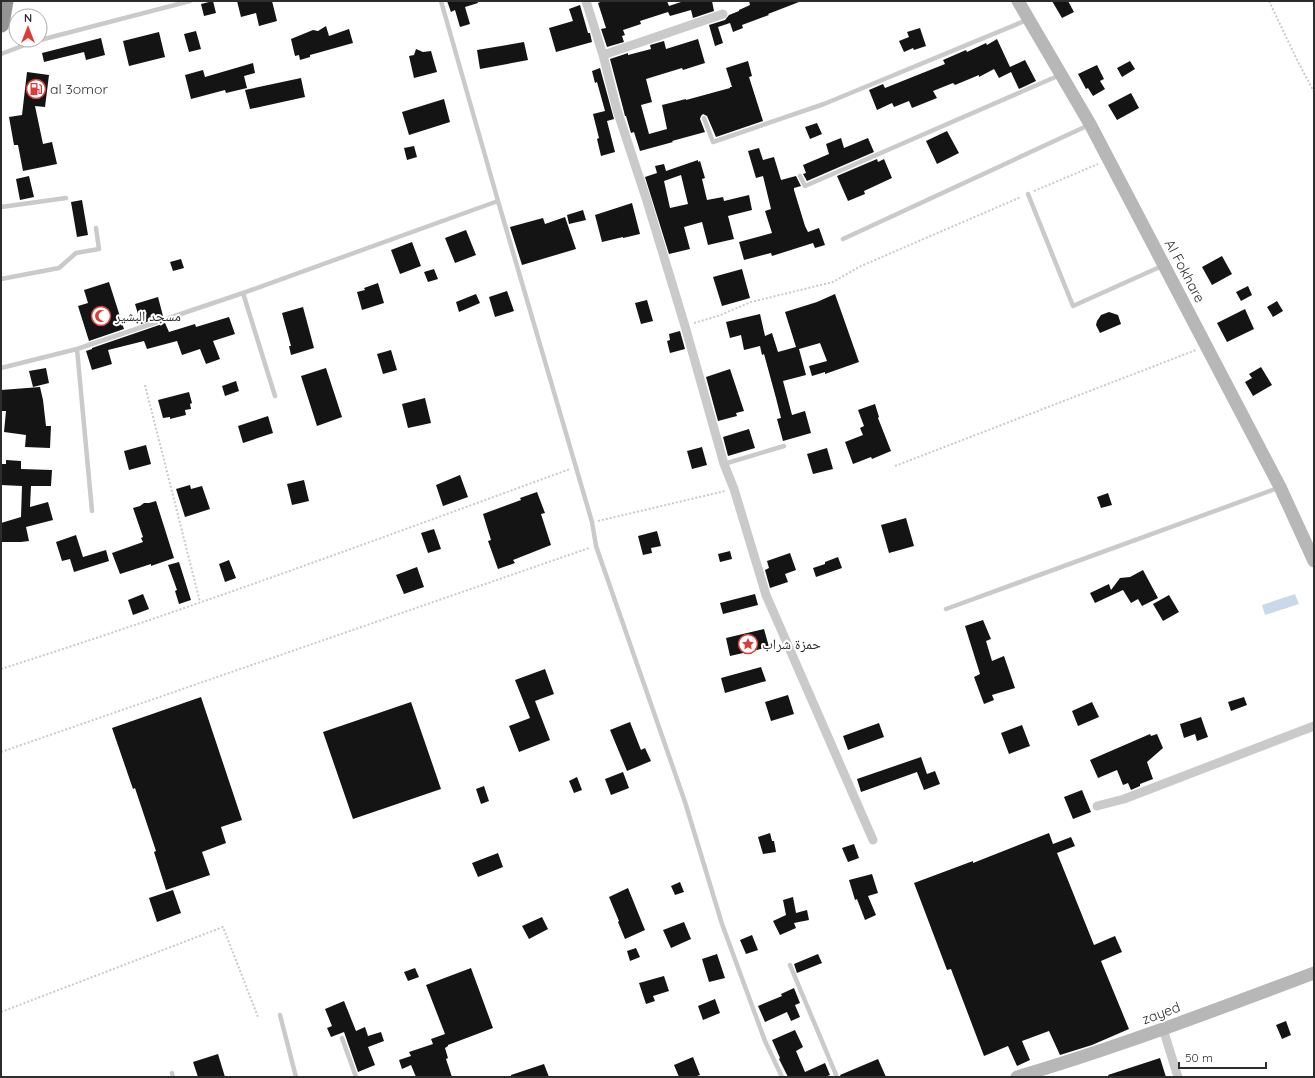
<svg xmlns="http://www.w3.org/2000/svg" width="1315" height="1078" font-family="Quicksand,'Noto Naskh Arabic',sans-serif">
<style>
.water{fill:#c9d9e9}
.building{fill:#141414;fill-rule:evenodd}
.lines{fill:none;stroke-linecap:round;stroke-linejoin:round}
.path{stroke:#cacaca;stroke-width:2;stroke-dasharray:2 2;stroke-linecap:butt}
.lane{stroke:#cacaca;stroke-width:4.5}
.street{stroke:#cacaca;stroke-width:9}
.secondary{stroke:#b7b7b7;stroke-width:13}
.highway{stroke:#949494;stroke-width:17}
.labels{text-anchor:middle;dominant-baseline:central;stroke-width:4;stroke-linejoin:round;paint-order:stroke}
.poi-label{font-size:14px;fill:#2d2d2d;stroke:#fff;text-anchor:start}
.street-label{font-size:14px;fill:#2d2d2d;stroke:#fff}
</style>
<rect width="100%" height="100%" fill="#fff"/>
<path class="water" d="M1295 594 1299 604 1265 615 1262 605Z"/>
<path class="building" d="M213 1 216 13 204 16 201 4Z
M237 1H272L277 21 259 26 256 13 241 17Z
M447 1H477L478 3 465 7 470 24 460 27 455 10 451 12Z
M603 1H667L669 6 684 1H712L714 11 693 18 691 10 670 16 668 12 640 21 641 24 623 30 625 35 622 36 624 42 607 47 601 29 606 28 598 3Z
M749 1 799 2 768 14 769 15 742 25 743 28 733 32 730 23 718 27 723 43 715 46 709 25 725 20 729 15 739 11V10L750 5Z
M1052 1H1068L1074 12 1062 18Z
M580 5 588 33H590L592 42 556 52 549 28 573 21 569 9Z
M326 26 329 36 349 29 353 43 310 55V57L300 60 299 55 295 56 291 39 313 30 318 31Z
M920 28 926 46 914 50 913 48 904 52 899 41 909 37 907 32Z
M196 31 201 49 189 52 184 34Z
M159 32 165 57 129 66 123 41Z
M101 38 105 55 86 60 84 52 44 62 42 53Z
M698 39 705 63 683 70 682 68 646 79 652 102 641 105 649 134 667 129 662 105 686 99V100L730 88V87H732L726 68 748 61 752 76 749 77 763 121 716 137 707 116 703 114 701 116 700 119 705 132 672 141 673 142 640 151 634 132 631 133 626 116H625L623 108 610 59 628 53V55L651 49 650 45 664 41 666 49Z
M997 39 1010 67 1025 60 1036 81 1019 89 1011 72 999 78 994 69 979 77V75L955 85 953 83 933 91 937 98 912 108 909 101 894 107 892 103 877 110 869 90 883 84 885 88 945 64 943 60 966 50 967 52 986 43 987 45Z
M524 42 528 60 480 69 477 50Z
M416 49 423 52 431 51 437 72 414 78 409 56 414 55Z
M1130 61 1135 69 1122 77 1117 68Z
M253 63 255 73 244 76 247 88 226 93 225 90 191 99 185 75 203 70 205 77Z
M1097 65 1104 79 1100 81 1105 89 1093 96 1088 88 1086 89 1078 74Z
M600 68 614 119 607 121 615 152 601 156 597 139 599 138 593 114 605 111 597 82 595 83 592 71Z
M27 72 49 75 45 107 35 106 43 144 52 142 57 164 23 171 18 145H14L9 117 22 115Z
M301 78 305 97 250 109 245 90Z
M1131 93 1139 108 1117 120 1108 105Z
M444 99 450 122 409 135 402 112Z
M817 123 822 134 810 139 805 127Z
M947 131 959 153 937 164 926 141Z
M841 138 844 148 868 138 874 152 807 181 803 174 806 173 803 165 829 154 826 144Z
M414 146 417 157 407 160 404 148Z
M759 148 763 160 774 157 781 180 796 176 801 186 794 188V190L805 226 808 232 819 228 825 245 815 248 813 243 772 256 771 253 744 260 739 242 772 233 765 211 771 209 763 176 756 178 748 151Z
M877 159 878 162 884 159 892 178 864 191 865 194 848 201 837 176Z
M698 160V162L700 161 705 178 702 179 707 200 723 197 724 201 749 195 752 210 728 216 734 239 708 245 702 222 684 227 690 249 669 254 645 177 657 173 655 166 664 164 666 171ZM681 175 688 204 670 208 664 181Z
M29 176 34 197 20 200 16 179Z
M82 200 88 235 77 237 71 202Z
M632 203 640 234 623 238V237L602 242 595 215Z
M583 210 586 220 569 224 567 215Z
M565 217 576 249 522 265 510 227 543 218 545 224Z
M466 230 476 255 455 263 445 238Z
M412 242 421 266 400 274 391 250Z
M1222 256 1232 274 1212 285 1202 267Z
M181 259 184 268 173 271 170 262Z
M434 269 438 279 428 282 424 272Z
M742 269 750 298 722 306 713 277Z
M109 282 124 329 89 341 78 306 88 303 84 290Z
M378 283 384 303 362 310 357 292 365 290 364 288Z
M1248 286 1252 295 1241 301 1236 292Z
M507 291 514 311 495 317 489 297Z
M476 294 480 303 459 312 456 302Z
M835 294 859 362 825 374V372L812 376 809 366 827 361 820 343 799 349 806 375 783 381 792 415 805 411 811 433 783 441 777 419 781 418 776 398 764 354 762 355 760 346 744 350 741 335 730 338 726 322 760 314 765 336 772 333 778 352 796 347 785 312 817 302Z
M158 297 163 316 141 324 135 304Z
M647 300 653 321 641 324 635 303Z
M1277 301 1283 311 1273 317 1267 307Z
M303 307 314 348 291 355 289 346H291L282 313Z
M1245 309 1254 329 1227 342 1217 323Z
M1109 312 1118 315 1121 324 1100 333 1096 325 1097 321 1101 315Z
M229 317 235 334 213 341 220 359 206 364 200 349 182 355 177 341 147 349 144 341 108 350 112 364 92 370 86 351 92 349V348L165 323 169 332 195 324 196 327Z
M680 331 685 349 670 353 667 341 670 340 669 334Z
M391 350 397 370 383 374 377 354Z
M1261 367 1272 385 1253 396 1245 382 1252 378 1249 374Z
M46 368 49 383 33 387 29 371Z
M326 368 342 417 317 426 301 376Z
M730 369 744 411 736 413 737 416 718 421 706 377Z
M236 381 239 391 225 396 222 386Z
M40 387 43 400 46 426H51L50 448 25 447 26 435 4 432 6 411H1V390Z
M189 392 192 403 190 404 191 409 185 410 186 415 170 419V417L163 418 158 400Z
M425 398 431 423 408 428 402 404Z
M875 404 879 417 878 418 891 451 872 459 871 457 853 464 845 442 863 435 860 428 864 426 858 410Z
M268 416 273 433 243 443 238 426Z
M749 429 755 448 728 456 723 437Z
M146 445 151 464 129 470 124 451Z
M702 447 707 465 692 469 687 451Z
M827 448 833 469 813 474 807 454Z
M6 460 21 461V469L52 470 51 486H31L30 507 48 502 53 520 26 527 29 541 21 542H1V523L21 517 22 486 1 485V464H6Z
M460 475 468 497 443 506 436 485Z
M304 480 309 501 292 505 287 484Z
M190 485 191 489 202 486 210 509 185 517 176 489Z
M537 492 545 513 541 514 551 545 513 560 515 563 498 569 488 541 491 540 483 514 521 500 520 498Z
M1108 493 1112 505 1101 508 1097 497Z
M156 501 174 558 151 566V564L120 574 112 553 143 542 141 538 143 537 133 508 140 506 144 503H149Z
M906 518 914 546 889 553 881 525Z
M434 529 441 549 428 553 421 533Z
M657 531 661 546 651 548 652 553 643 555 638 536Z
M76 535 83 557 106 550 109 561 74 572 70 559 62 561 56 542Z
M730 551 732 559 720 562 718 554Z
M790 553 796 570 785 574 788 582 770 588 765 570 769 568 767 561Z
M838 557 842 568 816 577 813 568 825 564V562Z
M229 560 236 578 225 582 219 564Z
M179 562 191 600 179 604 175 591 177 590 168 565Z
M417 567 424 587 404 594 396 575Z
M1143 570 1158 598 1142 606 1138 599 1131 603 1123 590 1095 603 1090 593 1109 584 1111 590 1120 578 1130 577Z
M143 594 149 609 133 615 128 600Z
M755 594 758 605 723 614 720 603Z
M1169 595 1179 612 1163 621 1153 604Z
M983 620 991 639 986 641 992 661 1004 656 1015 688 992 695 994 700 984 704 974 677 980 674 965 626Z
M764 629 769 647 730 656 726 638Z
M761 667 766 681 725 693 721 678Z
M545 669 554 694 535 701 550 740 519 752 509 726 530 718 515 680Z
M788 695 794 714 771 721 765 702Z
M201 697 242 820 221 827 226 843 202 852 210 875 166 890 154 852 156 851 135 788 133 789 112 728Z
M1244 697 1247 705 1231 711 1228 702Z
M411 702 441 789 353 819 323 732Z
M1092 702 1099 717 1078 726 1072 711Z
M1201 717 1208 737 1197 741 1195 734 1184 738 1180 724Z
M630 722 641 750 645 748 651 761 627 771 610 730Z
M879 723 884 737 848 750 843 736Z
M1022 725 1030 746 1009 754 1001 733Z
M1150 734 1151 736 1157 734 1163 748 1147 762 1153 779 1140 784V786L1131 790 1128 783 1123 785 1117 770 1098 778 1090 760Z
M921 757 927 774 935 771 940 784 924 790 917 772 861 792 857 779Z
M623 772 629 788 611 795 605 779Z
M577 777 582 790 574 793 569 781Z
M484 786 489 801 481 804 476 789Z
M1082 790 1091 812 1073 819 1064 797Z
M770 833 772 841H774L776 852 763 854 758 837Z
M1049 833 1053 844 1071 837 1075 846 1057 853 1094 945 1115 936 1122 952 1101 961 1129 1029 1092 1045 1060 1055 1049 1031 1022 1041 1030 1060 1017 1066 1008 1046 984 1056 951 969 947 970 914 883 973 861V863Z
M854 844 859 858 848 862 842 848Z
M498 853 503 867 478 877 472 863Z
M872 874 878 893 868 896 876 915 865 920 857 899 855 900 849 880Z
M680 882 684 892 675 895 671 886Z
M628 888 645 930 625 939 618 922 619 921 609 897Z
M173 890 181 913 157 922 149 898Z
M793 897 796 913 807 910 809 920 794 923 796 928 780 935 773 921 786 915 783 900Z
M542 917 548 929 529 939 522 926Z
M684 922 691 939 671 948 663 930Z
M752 935 758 950 746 954 740 940Z
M636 948 640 957 630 961 627 951Z
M717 954 725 978 709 982 702 959Z
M818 954 822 963 797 973 794 964Z
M415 968 419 977 408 981 404 972Z
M471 968 493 1028 448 1045V1046L445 1048 448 1058 446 1059 452 1077H416L411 1065 402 1069 399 1060 411 1056 409 1052 433 1044 431 1039 445 1034 426 985Z
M664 976 669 991 653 996 655 1001 646 1004 639 983Z
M794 988 800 1003 795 1005 800 1017 791 1021 787 1012 765 1022 758 1006 782 996 781 994Z
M715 999 720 1013 703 1020 698 1006Z
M344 1001 356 1031 365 1027 368 1036 381 1032 384 1041 368 1047 375 1065 358 1072 344 1032 331 1037 327 1028 332 1026 325 1009Z
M1286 1021 1291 1035 1282 1039 1276 1025Z
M795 1030 803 1047 796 1051 805 1072 825 1063 830 1075 825 1077H788L779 1059 780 1058 772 1040Z
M218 1054 225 1077H198L193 1062Z
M693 1057 700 1075 694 1077H679L674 1065Z
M1160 1058 1166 1077H1109L1108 1075Z
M878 1059 886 1077H841L840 1075Z
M544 1064 549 1077H511V1075Z"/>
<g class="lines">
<path class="path" d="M1269 1 1298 62 1314 92
M1034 191 1098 164
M694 323 718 316 751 302 833 282 861 266 1021 197
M145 385 200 602
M895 466 1196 350
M598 521 725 491
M1 669C193 608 381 538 570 469
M1 752 589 548
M1 1012 223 927 258 1017"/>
<path class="lane" d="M441 1 498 201
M40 40 190 1
M1 54 38 40
M704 118 713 142 824 104 1027 20
M800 176 805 186 1060 75
M1028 194 1073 306 1162 266
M1 207 66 198
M843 239 1089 125
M1 279 59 268 76 253 99 249 96 228
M243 293 275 396
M77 349 92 511
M1 368 77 349 243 293 498 201 592 522 596 546 685 802 722 924 765 1041 782 1077
M724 464 784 446
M946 609 1278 488
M790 965 837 1077
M280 1015 296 1077
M342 1038 356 1077
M172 1073 173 1077"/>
<path class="street" d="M586 1 603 55 617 110 646 198 685 326 724 464 734 489 766 595 873 840
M603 55 723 14
M1097 806 1124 799 1314 726
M1163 1029 1178 1077"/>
<path class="secondary" d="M1018 1 1090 124 1280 487 1314 561
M1017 1077C1118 1047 1216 1010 1314 973"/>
<path class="highway" d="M1 24 5 1"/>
</g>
<defs>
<symbol id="fuel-ring" viewBox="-11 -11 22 22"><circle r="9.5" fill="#fff" stroke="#db3c39" stroke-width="1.5"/><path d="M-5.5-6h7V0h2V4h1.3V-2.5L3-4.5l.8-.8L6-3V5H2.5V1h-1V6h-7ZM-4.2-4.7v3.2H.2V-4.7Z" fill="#db3c39"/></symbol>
<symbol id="mosque-ring" viewBox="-11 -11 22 22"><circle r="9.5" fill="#fff" stroke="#db3c39" stroke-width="1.5"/><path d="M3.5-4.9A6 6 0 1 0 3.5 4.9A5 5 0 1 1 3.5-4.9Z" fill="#db3c39"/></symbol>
<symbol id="sight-ring" viewBox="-11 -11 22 22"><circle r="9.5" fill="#fff" stroke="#db3c39" stroke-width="1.5"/><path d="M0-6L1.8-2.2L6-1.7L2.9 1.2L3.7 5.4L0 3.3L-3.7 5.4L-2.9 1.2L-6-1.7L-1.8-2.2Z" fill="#db3c39"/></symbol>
</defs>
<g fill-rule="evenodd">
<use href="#fuel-ring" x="25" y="78" width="22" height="22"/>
<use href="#mosque-ring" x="90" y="305" width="22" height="22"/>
<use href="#sight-ring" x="737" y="633" width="22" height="22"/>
</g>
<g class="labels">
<g class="poi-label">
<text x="50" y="89">al 3omor</text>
<text x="115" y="316">مسجد البشير</text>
<text x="762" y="644">حمزة شراب</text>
</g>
<g class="street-label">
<text transform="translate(1185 271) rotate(62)">Al Fokhare</text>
<text transform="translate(1161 1013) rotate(-20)">zayed</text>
</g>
</g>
<rect width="1315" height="1078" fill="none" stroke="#2d2d2d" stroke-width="4"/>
<g transform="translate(28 28)"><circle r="19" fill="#ffffff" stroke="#ababab"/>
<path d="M0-3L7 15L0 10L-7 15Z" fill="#db3c39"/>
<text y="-6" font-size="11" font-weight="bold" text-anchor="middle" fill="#2d2d2d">N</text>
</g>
<path d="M1179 1062v6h87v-6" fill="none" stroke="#2d2d2d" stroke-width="2"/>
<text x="1185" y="1062" font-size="12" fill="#2d2d2d" stroke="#ffffff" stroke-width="3" paint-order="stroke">50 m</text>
</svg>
